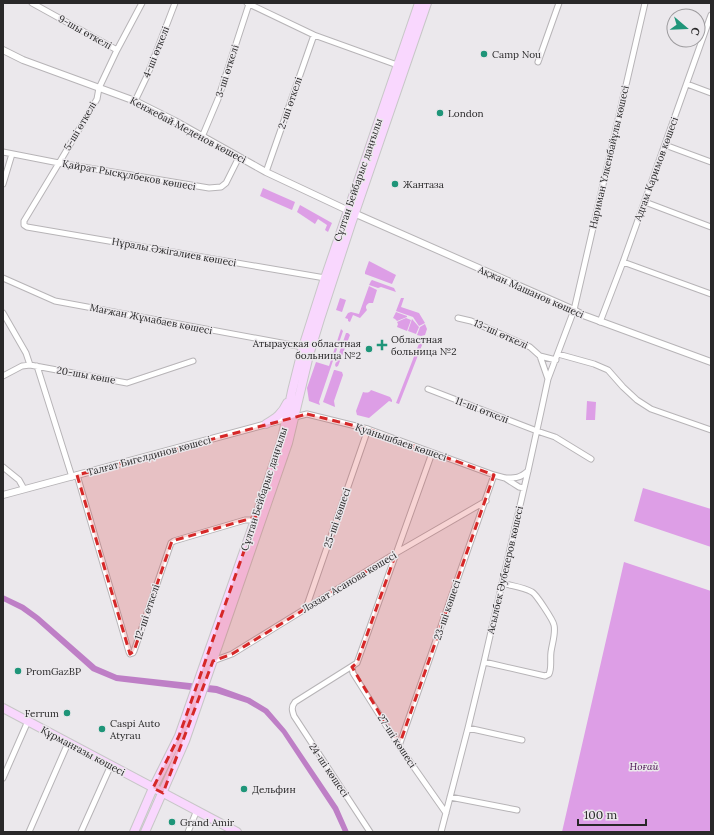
<svg xmlns="http://www.w3.org/2000/svg" width="714" height="835" font-family="Lora,serif">
<style>
.green{fill:#dd9ee6}
.water{fill:#be7fc6}
.lines{fill:none;stroke-linecap:round;stroke-linejoin:round}
.minor-casing{stroke:#b7b4b7;stroke-width:7}
.tertiary-casing{stroke:#b7b4b7;stroke-width:8}
.primary-casing{stroke:#c7c7c7;stroke-width:10}
.minor{stroke:#fff;stroke-width:5}
.tertiary{stroke:#fff;stroke-width:6}
.primary{stroke:#f9d7fe;stroke-width:8}
.marked{fill:#d62828;fill-opacity:0.2;stroke:#d62828;stroke-width:3;stroke-dasharray:8 5;stroke-linejoin:round}
.poi-dot{fill:#1f9579;stroke:#ebe8ec;stroke-width:1.5}
.labels{text-anchor:middle;dominant-baseline:central;stroke-width:3;stroke-linejoin:round;paint-order:stroke}
.street-label{font-size:10px;fill:#292829;stroke:#ebe8ec}
.poi-label{font-size:10px;fill:#292829;stroke:#ebe8ec;text-anchor:start}
.park-label{font-size:10px;font-style:italic;fill:#460b4e;stroke:#ebe8ec}
</style>
<rect width="100%" height="100%" fill="#ebe8ec"/>
<path class="green" d="M263 188 295 202 292 210 260 196Z
M300 205 332 223 328 232 325 230 327 225 318 219 315 224 297 212Z
M369 261 396 275 392 284 365 274V272Z
M372 280 394 288 396 292 381 287 378 288 369 285 371 281Z
M369 286 377 290 373 303H369C366 305 365 307 367 310L360 318 353 315 350 322 348 321V319L345 318 348 313 351 312 359 314Z
M340 298 346 300 342 312 336 310Z
M401 298H404L401 307 419 313 425 323 419 326 413 317 396 311Z
M396 312 407 316V317L397 321 395 319 393 318Z
M406 318 411 320 407 331 397 327 398 324 397 322Z
M412 319 419 327 416 334 408 331Z
M425 324 427 329 425 335 421 336 417 335 420 327Z
M341 329 343 331 319 402 320 405 309 401 307 388 316 362 329 366Z
M346 333H348L350 335 338 366 336 367 335 365Z
M424 340 399 404 396 403 420 341Z
M334 370H335L342 372 343 375 334 401 335 407 323 402Z
M371 390 390 397 392 400V402L389 401 369 418 357 415 356 411 363 392C367 393 369 393 371 390Z
M587 401 596 402 595 420H586Z
M643 488 711 509V547L634 521Z
M624 562 711 591V832H562Z"/>
<path class="water" d="M3 595 24 605 39 616 96 666 117 675 217 686 250 698 268 709 286 730 338 807 349 832H343L333 810 282 733 264 713 247 703 216 693 116 681 92 671 35 620 21 610 3 601Z"/>
<g class="lines">
<defs>
<path id="minor" d="M32 3 117 50
M142 3 117 50 99 88 97 99 59 163 24 221V225L27 227 325 278
M247 3 314 35 400 66
M538 62 559 3
M687 84 711 93
M135 101 147 76 175 3
M202 137 218 99 249 4
M665 145 711 162
M3 152 59 163 209 188 221 187 226 183 239 157
M266 172 314 35
M3 184 12 154
M645 202 711 227
M623 262 711 294
M3 278 55 301 303 347
M3 313 26 353 30 365
M458 318 471 321 530 347 540 356 548 379
M600 322 623 262 711 15
M558 354 594 364 608 370 623 387 637 400 651 409 711 430
M540 356 556 360
M37 366 72 477
M3 376 22 366 30 365 127 383 193 361
M428 389 537 431 555 437 591 459
M295 417 307 414 368 429 494 475 505 478 519 487 524 488
M3 467 19 480 24 489
M77 475 129 652 130 654 133 653 134 651 171 543 174 541 245 520H255
M506 478C516 478 520 478 528 471
M306 608 368 429
M213 661 232 654 396 553 486 501
M484 662 545 676 549 674C552 668 550 659 551 652 552 644 556 633 554 625 553 620 536 594 532 592 523 587 512 586 502 583
M352 667 353 673 399 746 446 813
M468 728 522 740
M399 746 494 475
M3 778 28 721
M450 797 517 810
M29 832 68 743
M81 832 111 765
M188 832 197 810
M370 832 294 716C292 710 291 707 295 702L357 663 432 453
M441 832 468 728 484 662 528 471 542 407 548 379 574 310 645 3"/>
<path id="tertiary" d="M3 50 23 60 135 101 175 121 266 172 347 210 574 310 583 315 711 362
M3 495 289 418"/>
<path id="primary" d="M266 424C276 418 282 414 287 403
M3 708 237 832
M134 832 153 788 179 736 255 520 282 439 292 391 303 347 325 278 419 3
M145 832 185 741 288 443 309 355 320 319 351 224 427 3"/>
</defs>
<use href="#minor" class="minor-casing"/>
<use href="#tertiary" class="tertiary-casing"/>
<use href="#primary" class="primary-casing"/>
<use href="#minor" class="minor"/>
<use href="#tertiary" class="tertiary"/>
<use href="#primary" class="primary"/>
</g>
<path class="marked" d="M307 414 368 429 494 475 399 746 352 667 357 663 396 553 232 654 213 661 163 793 153 788 179 736 256 517 172 541 134 651 130 654 77 475Z"/>
<g class="poi-dot">
<circle cx="484" cy="54" r="4"/>
<circle cx="440" cy="113" r="4"/>
<circle cx="395" cy="184" r="4"/>
<path d="M380 339h4v4h4v4h-4v4h-4v-4h-4v-4h4z"/>
<circle cx="369" cy="349" r="4"/>
<circle cx="18" cy="671" r="4"/>
<circle cx="67" cy="713" r="4"/>
<circle cx="102" cy="729" r="4"/>
<circle cx="244" cy="789" r="4"/>
<circle cx="172" cy="822" r="4"/>
</g>
<g class="labels">
<g class="street-label">
<text transform="translate(85 32) rotate(29)">9-шы өткелі</text>
<text transform="translate(156 52) rotate(-68)">4-ші өткелі</text>
<text transform="translate(227 71) rotate(-72)">3-ші өткелі</text>
<text transform="translate(290 103) rotate(-71)">2-ші өткелі</text>
<text transform="translate(80 126) rotate(-60)">5-ші өткелі</text>
<text transform="translate(188 130) rotate(28)">Кенжебай Меденов көшесі</text>
<text transform="translate(609 157) rotate(-77)">Нариман Үлкенбайұлы көшесі</text>
<text transform="translate(656 169) rotate(-70)">Адгам Каримов көшесі</text>
<text transform="translate(129 175) rotate(10)">Қайрат Рысқұлбеков көшесі</text>
<text transform="translate(358 180) rotate(-71)">Сұлтан Бейбарыс даңғылы</text>
<text transform="translate(174 252) rotate(10)">Нұралы Әжiгалиев көшесi</text>
<text transform="translate(531 292) rotate(24)">Ақжан Машанов көшесі</text>
<text transform="translate(151 319) rotate(11)">Мағжан Жұмабаев көшесі</text>
<text transform="translate(501 334) rotate(24)">13-ші өткелі</text>
<text transform="translate(86 375) rotate(10)">20-шы көше</text>
<text transform="translate(482 410) rotate(21)">11-ші өткелі</text>
<text transform="translate(401 442) rotate(19)">Қуанышбаев көшесі</text>
<text transform="translate(149 456) rotate(-15)">Талғат Бигелдинов көшесі</text>
<text transform="translate(264 489) rotate(-72)">Сұлтан Бейбарыс даңғылы</text>
<text transform="translate(337 518) rotate(-71)">25-ші көшесі</text>
<text transform="translate(505 570) rotate(-77)">Асылбек Әубекеров көшесі</text>
<text transform="translate(349 582) rotate(-31)">Ләззат Асанова көшесі</text>
<text transform="translate(447 610) rotate(-71)">23-ші көшесі</text>
<text transform="translate(147 612) rotate(-71)">12-ші өткелі</text>
<text transform="translate(397 741) rotate(57)">27-ші көшесі</text>
<text transform="translate(83 751) rotate(28)">Құрманғазы көшесі</text>
<text transform="translate(329 770) rotate(56)">24-ші көшесі</text>
</g>
<g class="poi-label">
<text x="492" y="54">Camp Nou</text>
<text x="448" y="113">London</text>
<text x="403" y="184">Жантаза</text>
<text x="391" y="339">Областная<tspan x="391" dy="12">больница №2</tspan></text>
<text x="361" y="343" text-anchor="end">Атырауская областная<tspan x="361" dy="12">больница №2</tspan></text>
<text x="26" y="671">PromGazBP</text>
<text x="59" y="713" text-anchor="end">Ferrum</text>
<text x="110" y="723">Caspi Auto<tspan x="110" dy="12">Atyrau</tspan></text>
<text x="252" y="789">Дельфин</text>
<text x="180" y="822">Grand Amir</text>
</g>
<g class="park-label">
<text x="644" y="766">Ноғай</text>
</g>
</g>
<rect width="714" height="835" fill="none" stroke="#292829" stroke-width="8"/>
<g transform="translate(686 28) rotate(109)"><circle r="19" fill="#ebe8ec" stroke="#9d9b9e"/>
<path d="M0-3L7 15L0 10L-7 15Z" fill="#1f9579"/>
<text y="-6" font-size="11" font-weight="bold" text-anchor="middle" fill="#292829">С</text>
</g>
<path d="M578 819v6h68v-6" fill="none" stroke="#292829" stroke-width="2"/>
<text x="584" y="819" font-size="12" fill="#292829" stroke="#ebe8ec" stroke-width="3" paint-order="stroke">100 m</text>
</svg>
